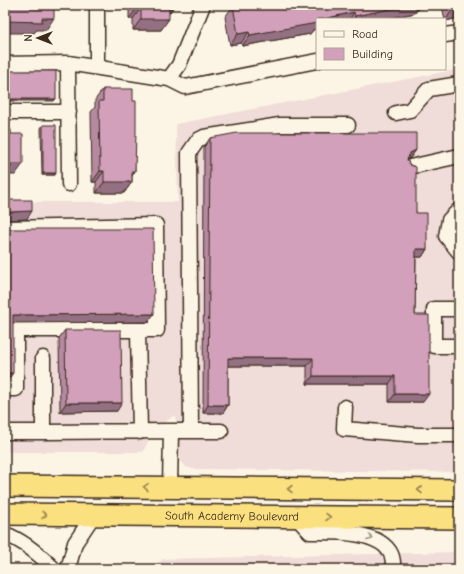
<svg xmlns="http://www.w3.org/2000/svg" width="464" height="574" font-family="'Comic Neue',sans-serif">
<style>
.built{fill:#f0dcd8}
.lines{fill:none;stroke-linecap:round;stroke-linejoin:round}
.minor-casing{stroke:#3b2a1e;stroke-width:17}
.highway-casing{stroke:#3b2a1e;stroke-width:24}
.minor{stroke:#fcf5e5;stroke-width:14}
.highway{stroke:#fbe080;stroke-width:21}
.wall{fill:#b58aa1;stroke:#3b2a1e}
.shaded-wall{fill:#947083;stroke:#3b2a1e}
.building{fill:#d3a0bb;stroke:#3b2a1e}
.oneway{stroke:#9b854f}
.oneway2{stroke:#9c9082}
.labels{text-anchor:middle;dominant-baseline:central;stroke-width:3;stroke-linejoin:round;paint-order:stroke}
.street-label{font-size:12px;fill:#3b2a1e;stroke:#fcf5e5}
</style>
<rect width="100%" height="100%" fill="#fcf5e5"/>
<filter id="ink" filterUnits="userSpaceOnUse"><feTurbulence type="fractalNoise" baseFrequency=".025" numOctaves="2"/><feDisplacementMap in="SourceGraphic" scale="8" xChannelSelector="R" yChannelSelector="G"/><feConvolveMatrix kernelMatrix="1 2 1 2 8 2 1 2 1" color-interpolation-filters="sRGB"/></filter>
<g filter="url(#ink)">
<path class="built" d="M459 69V472L193 469 186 467 181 462 175 415 153 431 143 452H5V202H178L176 124Z
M459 552V569H146L164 559Z"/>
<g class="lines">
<defs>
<path id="minor" d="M97 5V67
M445 35 459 33
M68 63 69 184
M5 64 68 63 169 79 185 87 317 61
M169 79 179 65 203 5
M5 112H69
M396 113 410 110 429 89 459 84
M410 167 459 156
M459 210 449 220 446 236 459 252
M5 228 156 225 157 330H16V389H5
M459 309H434V346H459
M138 330 140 432
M43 358V432L171 431
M345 407 344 429 418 435H459
M191 431 189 153 198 140 204 137 280 125H348
M5 432H43
M170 487 171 431H221
M296 517 310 532C332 532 380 530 391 554 393 558 393 564 394 569
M5 534C24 541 40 555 54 569
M68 569 75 543 93 516"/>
<g id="highway">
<path d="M5 486 459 490"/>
<path id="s1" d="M5 514 459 518"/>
</g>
</defs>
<use href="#minor" class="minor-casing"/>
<use href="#highway" class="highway-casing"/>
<use href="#minor" class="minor"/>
<use href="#highway" class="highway"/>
</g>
<path class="wall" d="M129 5H173L161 30H133V19H129Z
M239 5H439L418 9 415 13 386 19H317V29L313 30 310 34 242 46 241 43 230 45 225 17 233 6Z
M442 5H459V18L445 21Z
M103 89 133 101 135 171 132 176V182L124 193H96V182H92L91 112 95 107V100Z
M43 125 55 175H42L41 128Z
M210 138 416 150 410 158 408 159 407 160 410 165 416 213 427 249 422 257H416L415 315 423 402H389V384H307V366H228V405L223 413H203L204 147Z
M65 330 117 411 60 412 59 338Z"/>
<path class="shaded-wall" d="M410 5H439L418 9 415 13 386 19H353L355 16Z
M137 8H141L133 19H129Z
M169 8H173L165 19H169L161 30H133L141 19Z
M459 9V18L445 21 452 10Z
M354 12 350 19H323Z
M42 18H54L46 30H37L34 33H5V21Z
M317 21V29L313 30 310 34 242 46 250 35Z
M249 32 241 43 230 45 238 34Z
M5 99H56L54 101H5Z
M416 150 410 158 404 161 410 153Z
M11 164H23L15 175H5V167Z
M100 171H104L96 182H92Z
M132 171H135L128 182H132L124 193H96L104 182Z
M43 173H56L55 175H42Z
M32 211 27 219 5 220V215L10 212Z
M416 249H427L422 257H410Z
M154 314 148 322 8 323 13 315Z
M228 358H313L307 366H223Z
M5 373H13L8 380 5 381Z
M313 376H395L389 384H307Z
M395 394H429L423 402H389Z
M66 403H122L117 411 60 412Z
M208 405H228L223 413H203Z"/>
<path class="building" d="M5 5H54V18H42V22L5 21Z
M137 5H173V8H169V19H141V8H137Z
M239 5H410L355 16 354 12 323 19H317V23L250 35 249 32 238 34 233 6Z
M452 5H459V9L452 10Z
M5 71H56V99H5Z
M103 89H133V101H136V131L135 171H132V182H104V171H100L99 101H103Z
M43 125H56V173H43Z
M5 130H11V134H23V164H11V167H5Z
M237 133H416V150L410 153 407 160 410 165 416 167V213H427V249H416L415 315H429V394H395V376H313V358H228V405H208L210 138Z
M5 200H32V211L10 212 5 215Z
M5 227 6 228 10 229H153L154 314 13 315V373H5Z
M65 330H121L122 403H66Z"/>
<defs><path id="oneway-chevron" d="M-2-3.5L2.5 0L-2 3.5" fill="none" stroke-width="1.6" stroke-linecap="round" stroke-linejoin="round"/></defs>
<g class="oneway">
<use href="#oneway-chevron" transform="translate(146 487) rotate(-179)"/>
<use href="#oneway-chevron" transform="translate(290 489) rotate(-180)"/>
<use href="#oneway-chevron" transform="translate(420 490) rotate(-180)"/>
<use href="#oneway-chevron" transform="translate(44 515) rotate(1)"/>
<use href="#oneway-chevron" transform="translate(328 517)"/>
</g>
<use class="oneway2" href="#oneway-chevron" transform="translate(370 538) rotate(22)"/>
</g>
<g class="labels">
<g class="street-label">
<text stroke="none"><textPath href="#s1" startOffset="227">South Academy Boulevard</textPath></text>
</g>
</g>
<rect width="464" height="574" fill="none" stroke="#fcf5e5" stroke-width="20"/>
<rect x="10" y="10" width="444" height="554" fill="none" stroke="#3b2a1e" stroke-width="1.5" filter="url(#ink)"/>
<rect x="316" y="18" width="130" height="52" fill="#fcf5e5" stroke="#afa495"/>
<rect x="324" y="31" width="20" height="6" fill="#fcf5e5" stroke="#afa495"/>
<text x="352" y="38" font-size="12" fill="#3b2a1e">Road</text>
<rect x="324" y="48" width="20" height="12" fill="#d3a0bb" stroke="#afa495"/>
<text x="352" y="58" font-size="12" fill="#3b2a1e">Building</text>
<g transform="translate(38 38) rotate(270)" stroke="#fcf5e5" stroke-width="3" paint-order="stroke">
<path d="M0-3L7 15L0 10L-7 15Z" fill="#3b2a1e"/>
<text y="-6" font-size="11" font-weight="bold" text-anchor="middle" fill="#3b2a1e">N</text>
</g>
</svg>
